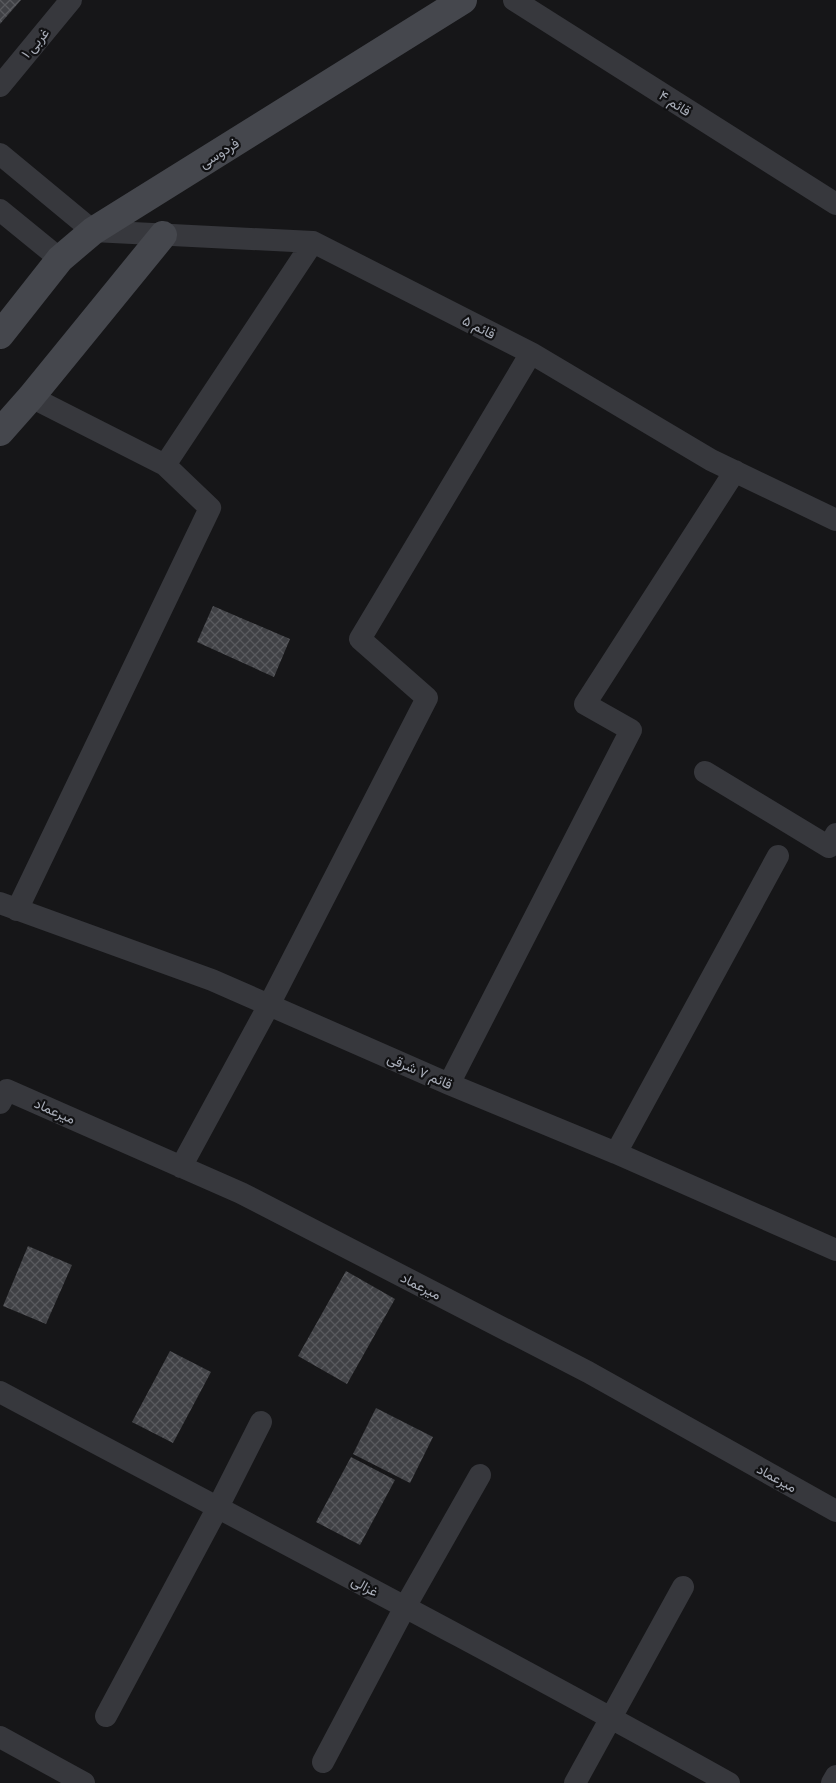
<svg xmlns="http://www.w3.org/2000/svg" width="836" height="1783" font-family="'Public Sans',Vazirmatn,sans-serif">
<style>
.building{fill:url(#building-cross-hatch)}
.lines{fill:none;stroke-linecap:round;stroke-linejoin:round}
.street{stroke:#37383d;stroke-width:22}
.secondary{stroke:#45474d;stroke-width:28}
.labels{text-anchor:middle;dominant-baseline:central;stroke-width:4.5;stroke-linejoin:round;paint-order:stroke}
.street-label{font-size:14px;fill:#a8adb8;stroke:#111113}
</style>
<defs>
<pattern id="building-cross-hatch" width="8" height="8" patternUnits="userSpaceOnUse" patternTransform="scale(1.25)"><rect width="8" height="8" fill="#404145"/><path d="M0 0l8 8M0 8l8-8" fill="none" stroke="#595a5e"/></pattern>
</defs>
<rect width="100%" height="100%" fill="#161618"/>
<path class="building" d="M0 0H21L0 24Z
M213 606 290 639 274 677 197 642Z
M28 1246 72 1265 46 1324 3 1306Z
M346 1271 395 1299 347 1384 298 1356Z
M170 1351 211 1372 173 1443 132 1422Z
M376 1408 433 1437 410 1483 353 1454Z
M351 1457 395 1480 360 1545 316 1522Z"/>
<g class="lines">
<path class="street" d="M514 0 836 204
M0 86 71 0
M0 154 93 231 313 242 531 353 711 460 836 520
M0 210 60 259
M31 397 165 465
M705 772 829 847 836 834
M0 903 212 980 449 1084 616 1153 836 1250
M17 910 210 508 165 465 313 242
M449 1084 631 730 585 704 735 471
M0 1103 7 1090 241 1193 588 1372 836 1511
M616 1153 778 856
M181 1167 269 1005 427 698 360 639 531 353
M0 1392C244 1522 488 1649 729 1783
M106 1716 218 1507 261 1422
M0 1737 84 1783
M323 1762 405 1607 480 1475
M575 1783 683 1587
M832 1783 836 1776"/>
<path class="secondary" d="M0 335 60 259 93 231 463 0
M0 432 31 397 163 235"/>
</g>
<g class="labels">
<g class="street-label">
<text transform="translate(35 43) rotate(-50)">۱ غربی</text>
<text transform="translate(675 103) rotate(33)">قائم ۴</text>
<text transform="translate(219 153) rotate(-32)">فردوسی</text>
<text transform="translate(479 327) rotate(27)">قائم ۵</text>
<text transform="translate(420 1071) rotate(24)">قائم ۷ شرقی</text>
<text transform="translate(55 1111) rotate(24)">میرعماد</text>
<text transform="translate(421 1286) rotate(27)">میرعماد</text>
<text transform="translate(777 1478) rotate(29)">میرعماد</text>
<text transform="translate(365 1586) rotate(28)">غزالی</text>
</g>
</g>
</svg>
